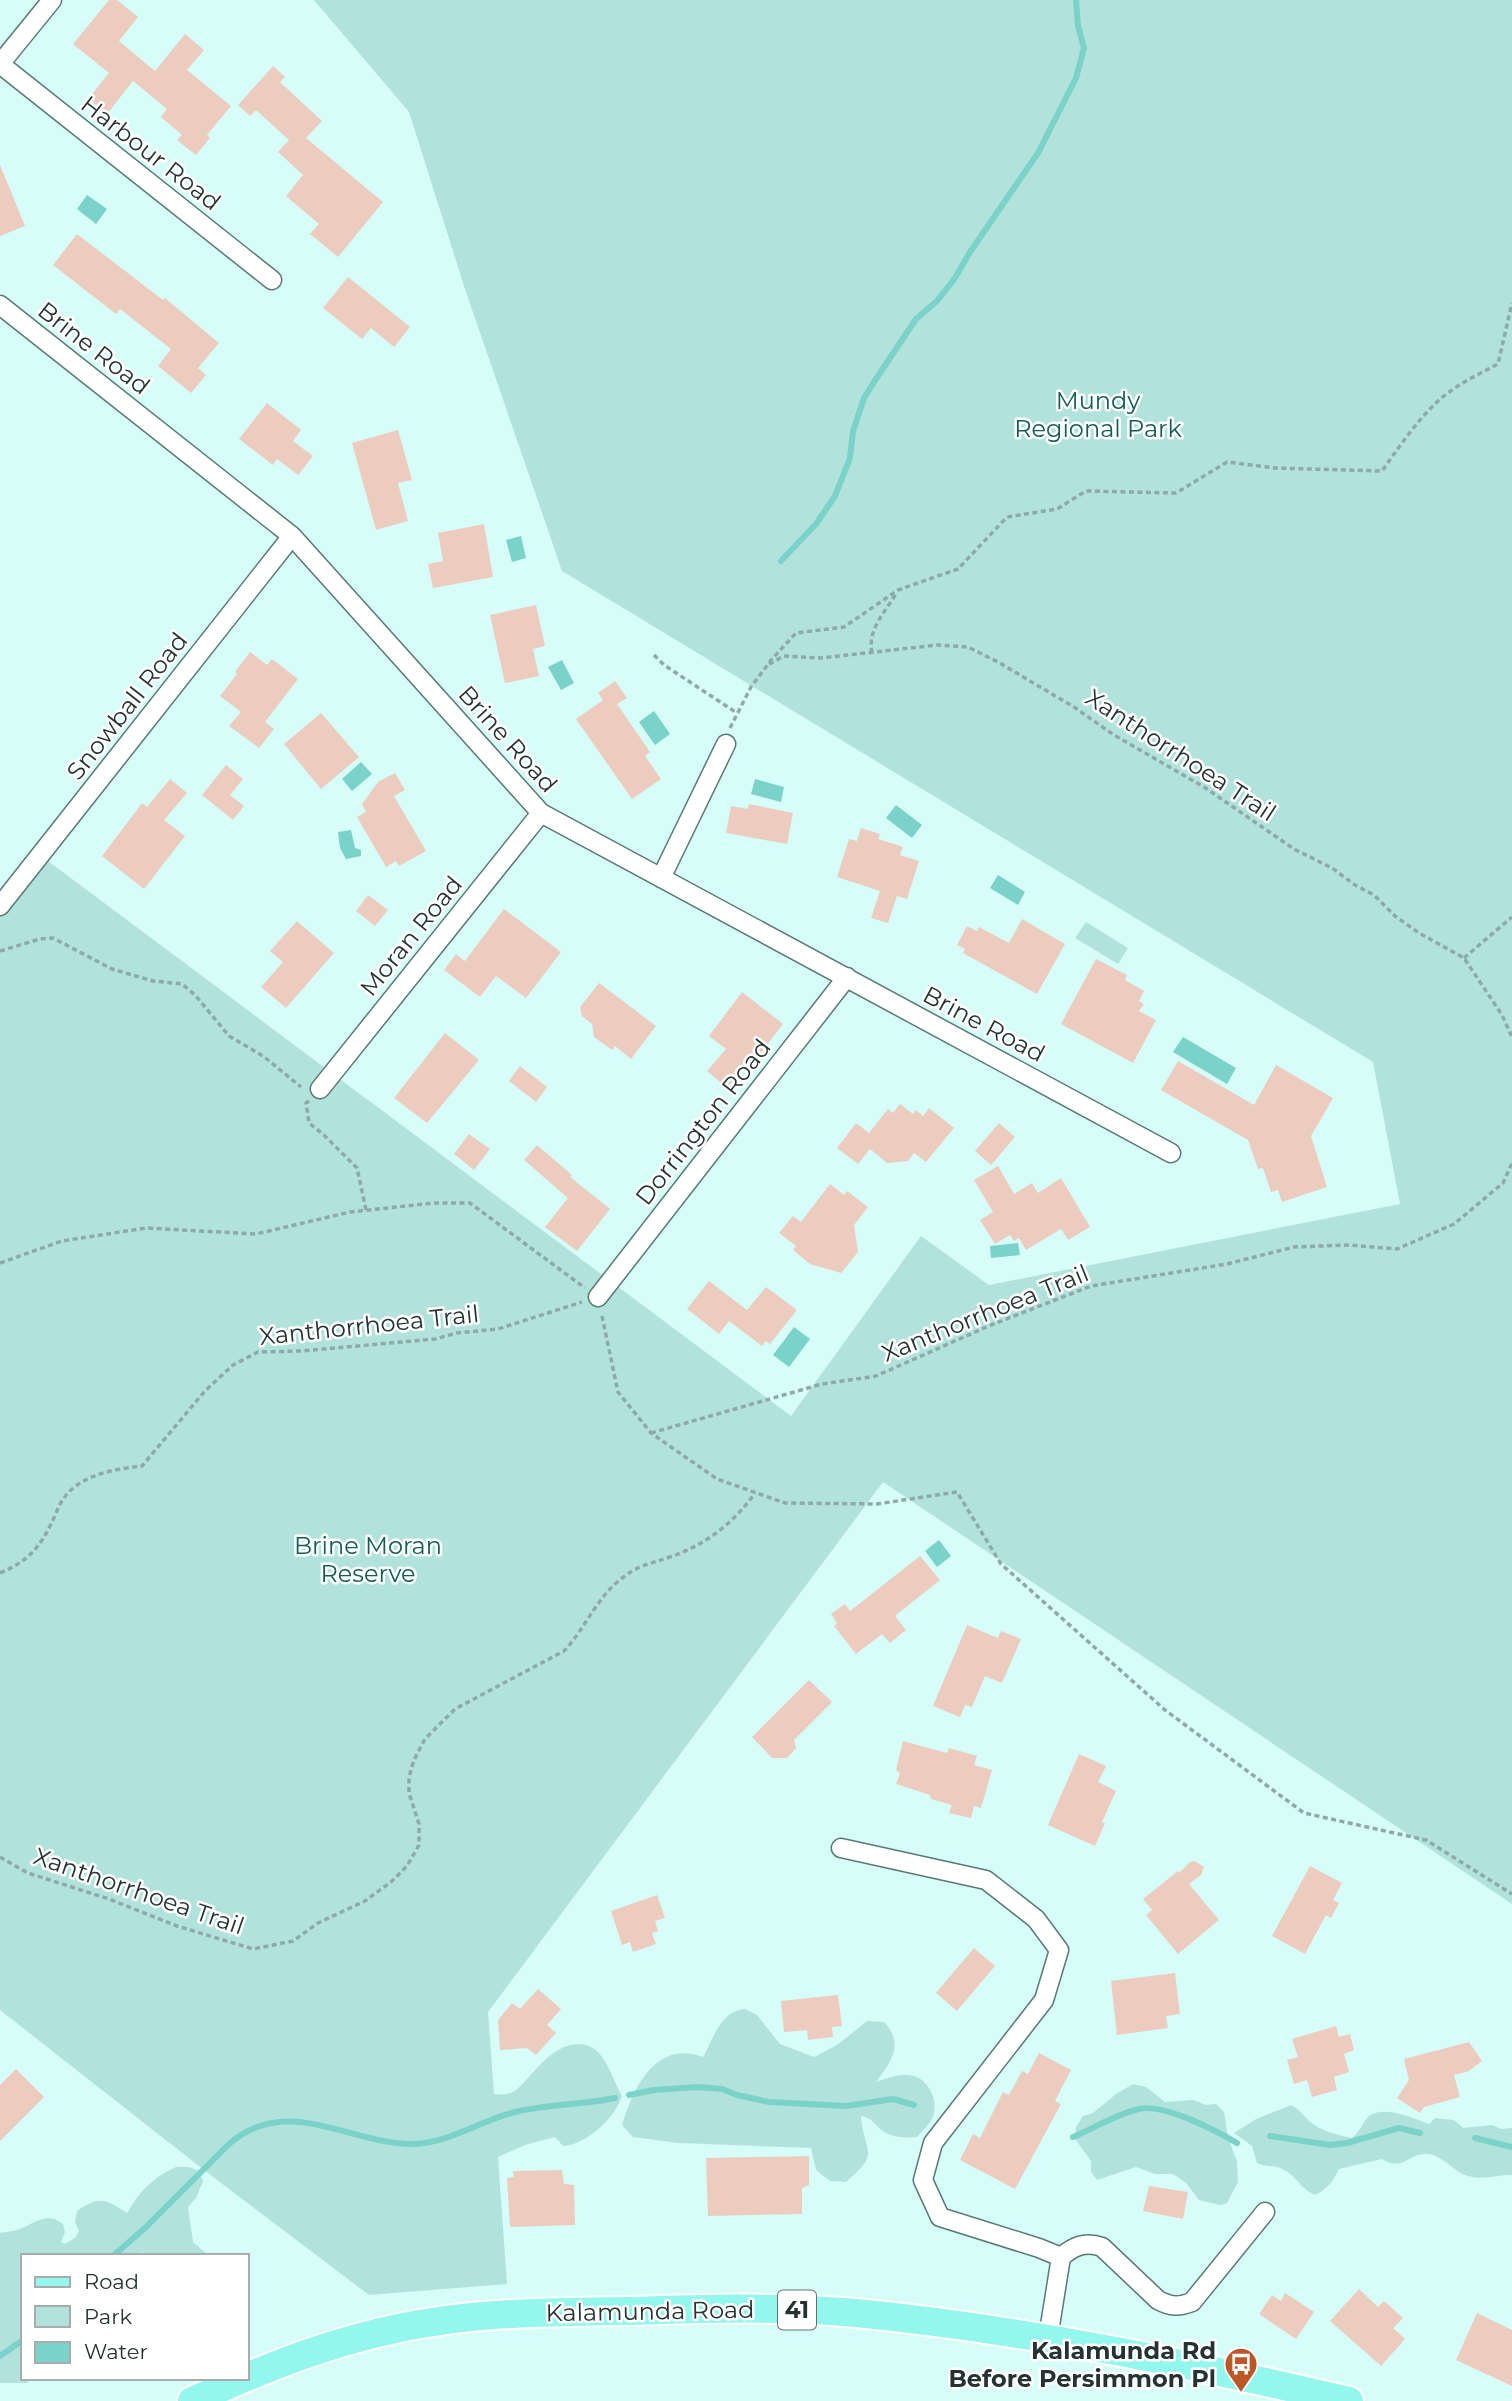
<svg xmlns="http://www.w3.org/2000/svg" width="1512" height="2401" font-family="Montserrat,sans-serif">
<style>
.green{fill:#b1e3dc}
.water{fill:#7ad2c8}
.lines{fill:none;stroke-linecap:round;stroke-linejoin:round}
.stream{stroke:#7ad2c8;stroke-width:6}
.building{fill:#ecccbf}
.street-casing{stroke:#577a75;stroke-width:21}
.primary-casing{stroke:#fff;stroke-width:32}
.path{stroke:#8daaa6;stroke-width:3.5;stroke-dasharray:5 3.5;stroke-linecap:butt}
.street{stroke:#fff;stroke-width:18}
.primary{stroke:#93f7ed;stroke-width:28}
.labels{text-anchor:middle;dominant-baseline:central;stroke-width:5;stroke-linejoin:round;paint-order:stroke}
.shield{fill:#fff;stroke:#66706f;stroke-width:2}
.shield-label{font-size:23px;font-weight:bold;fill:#243331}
.street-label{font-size:24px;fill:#243331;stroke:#fff}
.park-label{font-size:24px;fill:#125d56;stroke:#fff}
.poi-label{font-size:24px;font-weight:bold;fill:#243331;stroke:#fff;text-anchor:end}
</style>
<rect width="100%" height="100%" fill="#d7fdf8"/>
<path class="green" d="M314 0H1512V1904L883 1482 488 2012 494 2094C499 2094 506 2095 510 2093 517 2091 522 2084 527 2079 542 2063 556 2044 580 2044 586 2044 595 2048 599 2053 610 2066 614 2082 622 2096 615 2118 586 2145 563 2146L555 2137 525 2145 498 2157 507 2284 369 2295 204 2170 0 2010V906L40 855 791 1416 921 1236 989 1285 1400 1204 1373 1062 562 571 465 289 409 112Z
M1086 922 1128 948 1118 964 1075 938Z
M745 2009 757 2015 780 2044 814 2057 837 2045 867 2021 884 2022C905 2044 891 2062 876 2082 886 2079 897 2074 909 2075 929 2077 940 2102 932 2119 928 2126 922 2131 917 2137 903 2138 890 2138 879 2128 872 2121 872 2119 861 2116 864 2154 882 2151 846 2182L830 2181 816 2170 811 2148 678 2143 633 2137 622 2125C633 2089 655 2039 703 2057 714 2038 720 2011 745 2009Z
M1133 2084 1146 2087 1165 2102 1194 2100 1206 2105 1216 2104 1224 2112 1228 2138 1237 2161 1238 2182 1227 2203 1220 2205 1199 2200 1186 2183 1173 2174H1155L1136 2167 1097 2180 1091 2172V2161L1075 2139 1076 2127 1083 2116 1093 2113 1116 2094Z
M1291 2105C1301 2110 1305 2118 1313 2124 1324 2132 1339 2135 1352 2138 1360 2132 1362 2123 1369 2116 1383 2105 1414 2118 1429 2124L1435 2118 1454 2120 1463 2128 1492 2125 1501 2129 1512 2128V2175C1497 2174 1484 2181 1468 2176 1454 2172 1443 2156 1429 2154 1410 2151 1403 2173 1382 2159L1339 2169C1333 2181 1328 2189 1315 2195 1298 2187 1298 2177 1284 2170 1275 2164 1266 2168 1257 2163L1252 2146 1234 2133 1256 2119Z
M176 2167H189L199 2171 203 2181 196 2198 188 2207 193 2242 209 2256H149L142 2252 140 2256H23V2378H33L27 2383H0V2233C7 2232 16 2231 22 2228 37 2221 48 2212 63 2224L65 2232 61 2242 65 2244 75 2238 79 2231 75 2222 77 2211C99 2195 106 2199 127 2213 139 2192 153 2177 176 2167Z"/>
<path class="water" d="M87 195 107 209 96 224 77 209Z
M521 536 526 558 512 562 506 540Z
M562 660 574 683 561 690 548 667Z
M654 711 670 734 655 745 639 722Z
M361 762 372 774 352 791 342 779Z
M755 779 784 787 781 802 751 794Z
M896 805 922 825 912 838 886 818Z
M351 830 355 848 361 850V856L346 859 340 848 338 832Z
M998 875 1025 892 1018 905 990 888Z
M1183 1037 1236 1068 1227 1084 1173 1052Z
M1018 1243 1020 1255 991 1258 990 1246Z
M794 1327 810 1339 789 1367 773 1355Z
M939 1540 951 1556 937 1567 925 1551Z"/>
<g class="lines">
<path class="stream" d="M781 561 816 524 835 496 850 458 853 431 864 398 874 382 916 319 937 301 955 278 970 252 1038 153 1076 78 1084 48 1078 26 1076 0
M629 2095 654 2090 698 2087 722 2089 737 2095 769 2102 846 2106 893 2099 914 2105
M1270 2136 1330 2145 1347 2143 1399 2128 1420 2133
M1073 2137C1095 2128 1116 2114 1139 2109 1163 2103 1215 2130 1237 2143
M1475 2138 1512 2147
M113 2256 146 2227 229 2144C286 2095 344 2141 408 2144 448 2145 478 2121 515 2112 548 2104 582 2105 615 2098
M0 2356 23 2340"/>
</g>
<path class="building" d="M109 0H117L138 17 119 41 155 71 185 34 204 50 187 70 231 106 207 135 210 138 196 155 177 140 182 135 161 117 167 109 133 81 107 114 88 99 109 73 73 44Z
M273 66 285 77 280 82 322 121 306 138 383 202 338 257 310 234 319 224 286 196 303 175 278 152 289 140 256 110 250 116 238 105Z
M0 165 25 226 0 236Z
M77 234 163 300 165 298 219 343 198 368 206 375 191 393 158 366 171 349 120 309 116 314 53 265Z
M348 277 410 327 394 347 371 328 362 339 323 308Z
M267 403 301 430 293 441 313 456 298 475 277 459 273 465 239 439Z
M398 430 412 480 398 483 408 521 376 530 352 443Z
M484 524 493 577 433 588 428 564 443 561 438 533Z
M536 605 545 646 533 649 539 676 505 683 490 615Z
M250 652 267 665 272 659 298 679 265 722 274 729 259 748 229 726 241 712 220 696 237 674 235 672Z
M615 681 627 698 617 704 650 752 645 756 661 779 632 799 576 719 603 700 598 693Z
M321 713 359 757 321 789 284 744Z
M226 765 243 779 230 795 244 806 233 820 202 795Z
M395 773 405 790 394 796 426 851 399 866 396 861 386 867 357 817 366 812 362 804 378 782Z
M170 779 187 793 164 820 185 836 144 889 102 856 142 803 147 807Z
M749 804 793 813 787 844 726 833 731 806 748 809Z
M861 828 880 834 878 839 903 847 900 855 919 861 907 899 897 896 888 923 871 918 880 891 837 877 849 839 857 841Z
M368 895 388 910 375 926 356 911Z
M504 909 561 952 526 998 496 976 480 997 444 970 456 954 465 961Z
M1022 919 1065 944 1037 994 963 953 965 949 957 945 967 926 977 931 979 927 1009 943Z
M297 921 334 953 286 1008 261 987 283 962 270 951Z
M1096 959 1127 975 1125 980 1144 991 1139 1001 1144 1004 1139 1011 1156 1020 1133 1063 1061 1024Z
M599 983 656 1026 631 1059 615 1046 612 1050 594 1037 592 1024 582 1016 580 1007Z
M742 992 783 1024 750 1067 746 1065 727 1088 707 1071 726 1049 709 1036Z
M445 1033 479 1060 427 1123 394 1098Z
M1178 1061 1254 1105 1276 1065 1333 1098 1311 1136 1327 1187 1282 1202 1278 1190 1271 1192 1263 1168 1258 1169 1248 1140 1161 1090Z
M520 1066 547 1087 536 1102 509 1081Z
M900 1104 913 1114 916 1110 923 1116 929 1108 954 1128 926 1162 914 1153 908 1161 887 1163 870 1149 858 1164 837 1148 856 1123 869 1133 888 1109 893 1113Z
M999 1123 1015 1137 991 1165 975 1151Z
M469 1134 490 1149 474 1170 454 1154Z
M537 1145 572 1175 570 1177 610 1209 577 1251 545 1227 568 1198 524 1160Z
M998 1166 1014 1194 1032 1183 1038 1193 1061 1178 1090 1227 1068 1240 1061 1229 1026 1250 1019 1238 1014 1241 1010 1235 995 1244 980 1220 993 1212 974 1180Z
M830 1184 844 1195 847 1191 868 1207 854 1225 858 1252 841 1273 810 1264 793 1250 796 1246 779 1233 793 1216 801 1222Z
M709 1281 747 1310 766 1287 797 1310 770 1344 766 1341 762 1346 729 1321 719 1334 687 1309Z
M920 1556 940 1580 895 1616 906 1630 890 1643 882 1634 856 1654 834 1626 837 1623 831 1614 845 1604 850 1611Z
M967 1625 998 1638 1001 1631 1021 1639 1002 1683 985 1676 972 1707 965 1705 960 1717 933 1706Z
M809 1680 832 1702 794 1740 796 1748 787 1758H772L752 1737Z
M903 1741 947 1753 949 1748 977 1756 974 1765 992 1770 981 1808 974 1806 971 1818 949 1813 952 1805 931 1799 930 1795 896 1784 900 1773 896 1770Z
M1079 1754 1106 1766 1098 1782 1116 1791 1102 1822 1105 1823 1095 1846 1048 1825Z
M1195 1861 1204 1867 1201 1875 1189 1884 1219 1920 1178 1954 1146 1915 1152 1910 1143 1899 1178 1871 1179 1873 1190 1862Z
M1310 1866 1342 1883 1333 1900 1339 1903 1331 1918 1326 1915 1305 1954 1272 1936Z
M657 1895 665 1918 655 1921 658 1931 652 1933 656 1944 633 1952 630 1942 622 1945 611 1911Z
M974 1948 995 1966 957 2011 936 1993Z
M1175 1973 1180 2014 1166 2016 1168 2028 1117 2035 1111 1981Z
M538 1989 561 2009 547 2025 556 2033 536 2055 527 2048 500 2050 498 2020 512 2003 520 2009Z
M838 1995 842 2026 832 2027 833 2037 808 2040 807 2030 784 2032 781 2001Z
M1336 2026 1339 2037 1350 2034 1354 2050 1344 2054 1349 2072 1334 2077 1337 2090 1312 2097 1307 2080 1294 2084 1287 2060 1298 2057 1292 2039Z
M1469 2042 1482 2061 1469 2071 1454 2075 1460 2097 1424 2107 1420 2113 1397 2098 1409 2080 1404 2059Z
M1039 2053 1071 2070 1055 2101 1061 2104 1015 2189 960 2160 973 2134 980 2138 1003 2092 1009 2095 1022 2071 1028 2074Z
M16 2069 44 2097 0 2141V2085Z
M809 2156V2185L802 2188V2214L708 2216 706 2158Z
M562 2170 564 2184 574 2185 575 2225 510 2227 507 2178 514 2177 513 2171Z
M1149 2186 1188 2192 1183 2219 1143 2211Z
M1359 2289 1378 2307 1384 2301 1403 2318 1393 2328 1405 2339 1381 2366 1330 2321Z
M1285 2293 1314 2312 1296 2339 1259 2314 1272 2295 1281 2301Z
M1477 2313 1512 2330V2386L1456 2360Z"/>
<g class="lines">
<defs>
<path id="street" d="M0 64 272 280
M0 64 52 0
M0 305 292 536 541 813 1171 1153
M661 878 726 744
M0 906 292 536
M320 1089 541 813
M598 1297 847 977
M841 1848 986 1880 1036 1919 1059 1950 1044 2000 933 2143 923 2180 940 2217 1039 2248 1061 2257C1074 2246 1085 2241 1102 2247L1158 2300C1171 2307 1179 2307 1192 2302L1265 2212
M1048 2338 1061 2257"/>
<path id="primary" d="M247 2377C310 2350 378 2329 446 2320 506 2312 566 2312 626 2311 702 2309 780 2306 856 2313 1022 2329 1186 2363 1349 2401
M192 2401 244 2378"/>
</defs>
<use href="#street" class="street-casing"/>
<use href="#primary" class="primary-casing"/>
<path class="path" d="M872 653C867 629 885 613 897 592
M654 655 664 665 737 713
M769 664 784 656 821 658 937 645 968 647 998 662 1074 707 1114 735 1204 787 1294 849 1332 868 1355 885 1374 895 1395 916 1419 933 1464 958 1502 1015 1512 1037
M730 728 751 687 772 659 796 633 844 627 898 590 958 569 1007 517 1057 509 1086 491 1176 493 1227 462 1275 468 1382 471C1399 447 1416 422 1437 402 1454 386 1477 375 1498 364L1512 303
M0 951 40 939 53 938 112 969 153 981 182 984 195 995 229 1036 263 1056 301 1087
M1464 958 1512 917
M309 1101 306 1103 309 1123 324 1135 357 1168 366 1210
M0 1263 62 1241 146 1228 256 1234 350 1212 434 1203H470L585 1288
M602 1316 618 1392 651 1433 717 1479 785 1503 877 1504 957 1492 1001 1564 1165 1710 1304 1813 1426 1840 1512 1894
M651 1433 822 1384 876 1376 991 1325 1091 1286 1227 1264 1294 1247 1349 1245 1397 1249 1454 1224 1503 1183 1512 1163
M0 1573C28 1561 39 1549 52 1522 56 1514 59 1504 64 1498 81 1474 116 1469 142 1466L205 1391 233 1365 258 1352 301 1351 435 1339 457 1333 498 1329 582 1302
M0 1857 28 1873 109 1899 177 1926 253 1949 293 1941 318 1923 365 1901 391 1882 407 1866 419 1845V1824L409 1793V1777L414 1760 425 1739 455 1709 564 1651C585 1629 597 1597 621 1579 638 1565 650 1564 670 1557 705 1545 734 1523 755 1493"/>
<use href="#street" class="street"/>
<use href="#primary" class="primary"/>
</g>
<defs>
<symbol id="bus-pin" viewBox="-11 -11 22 30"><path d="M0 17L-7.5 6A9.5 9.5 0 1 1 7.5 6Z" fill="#bc5727" stroke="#fff"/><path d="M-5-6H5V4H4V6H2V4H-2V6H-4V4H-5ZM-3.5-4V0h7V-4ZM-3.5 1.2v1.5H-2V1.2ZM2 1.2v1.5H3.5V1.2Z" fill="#fff"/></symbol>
</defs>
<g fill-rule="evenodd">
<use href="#bus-pin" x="1222" y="2345" width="38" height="52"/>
</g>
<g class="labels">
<rect class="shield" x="778" y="2290.5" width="38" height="39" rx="5"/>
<g class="shield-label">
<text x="797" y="2310">41</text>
</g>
<g class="street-label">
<text transform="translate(151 153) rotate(38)">Harbour Road</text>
<text transform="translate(94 348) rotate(38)">Brine Road</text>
<text transform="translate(127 706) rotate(-52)">Snowball Road</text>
<text transform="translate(508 739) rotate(48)">Brine Road</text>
<text transform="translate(1181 755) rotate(33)">Xanthorrhoea Trail</text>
<text transform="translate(411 936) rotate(-51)">Moran Road</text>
<text transform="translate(984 1024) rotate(28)">Brine Road</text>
<text transform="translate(703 1122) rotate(-52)">Dorrington Road</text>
<text transform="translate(985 1313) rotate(-22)">Xanthorrhoea Trail</text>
<text transform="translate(369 1325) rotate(-6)">Xanthorrhoea Trail</text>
<text transform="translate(139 1891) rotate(19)">Xanthorrhoea Trail</text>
<text transform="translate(650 2311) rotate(-1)">Kalamunda Road</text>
</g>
<g class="park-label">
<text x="1098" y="400">Mundy<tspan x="1098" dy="28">Regional Park</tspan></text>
<text x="368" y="1545">Brine Moran<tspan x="368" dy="28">Reserve</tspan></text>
</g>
<g class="poi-label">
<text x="1216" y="2350">Kalamunda Rd<tspan x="1216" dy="28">Before Persimmon Pl</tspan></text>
</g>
</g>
<rect x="21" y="2254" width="228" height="126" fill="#ffffff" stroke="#a7adad" stroke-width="2"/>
<rect x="35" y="2277" width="35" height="10" fill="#93f7ed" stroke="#a7adad" stroke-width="2"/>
<text x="84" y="2289" font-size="21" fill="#243331">Road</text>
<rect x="35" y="2306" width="35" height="21" fill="#b1e3dc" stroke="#a7adad" stroke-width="2"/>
<text x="84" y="2324" font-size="21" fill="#243331">Park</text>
<rect x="35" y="2342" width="35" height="21" fill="#7ad2c8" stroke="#a7adad" stroke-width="2"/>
<text x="84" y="2359" font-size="21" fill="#243331">Water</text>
</svg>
